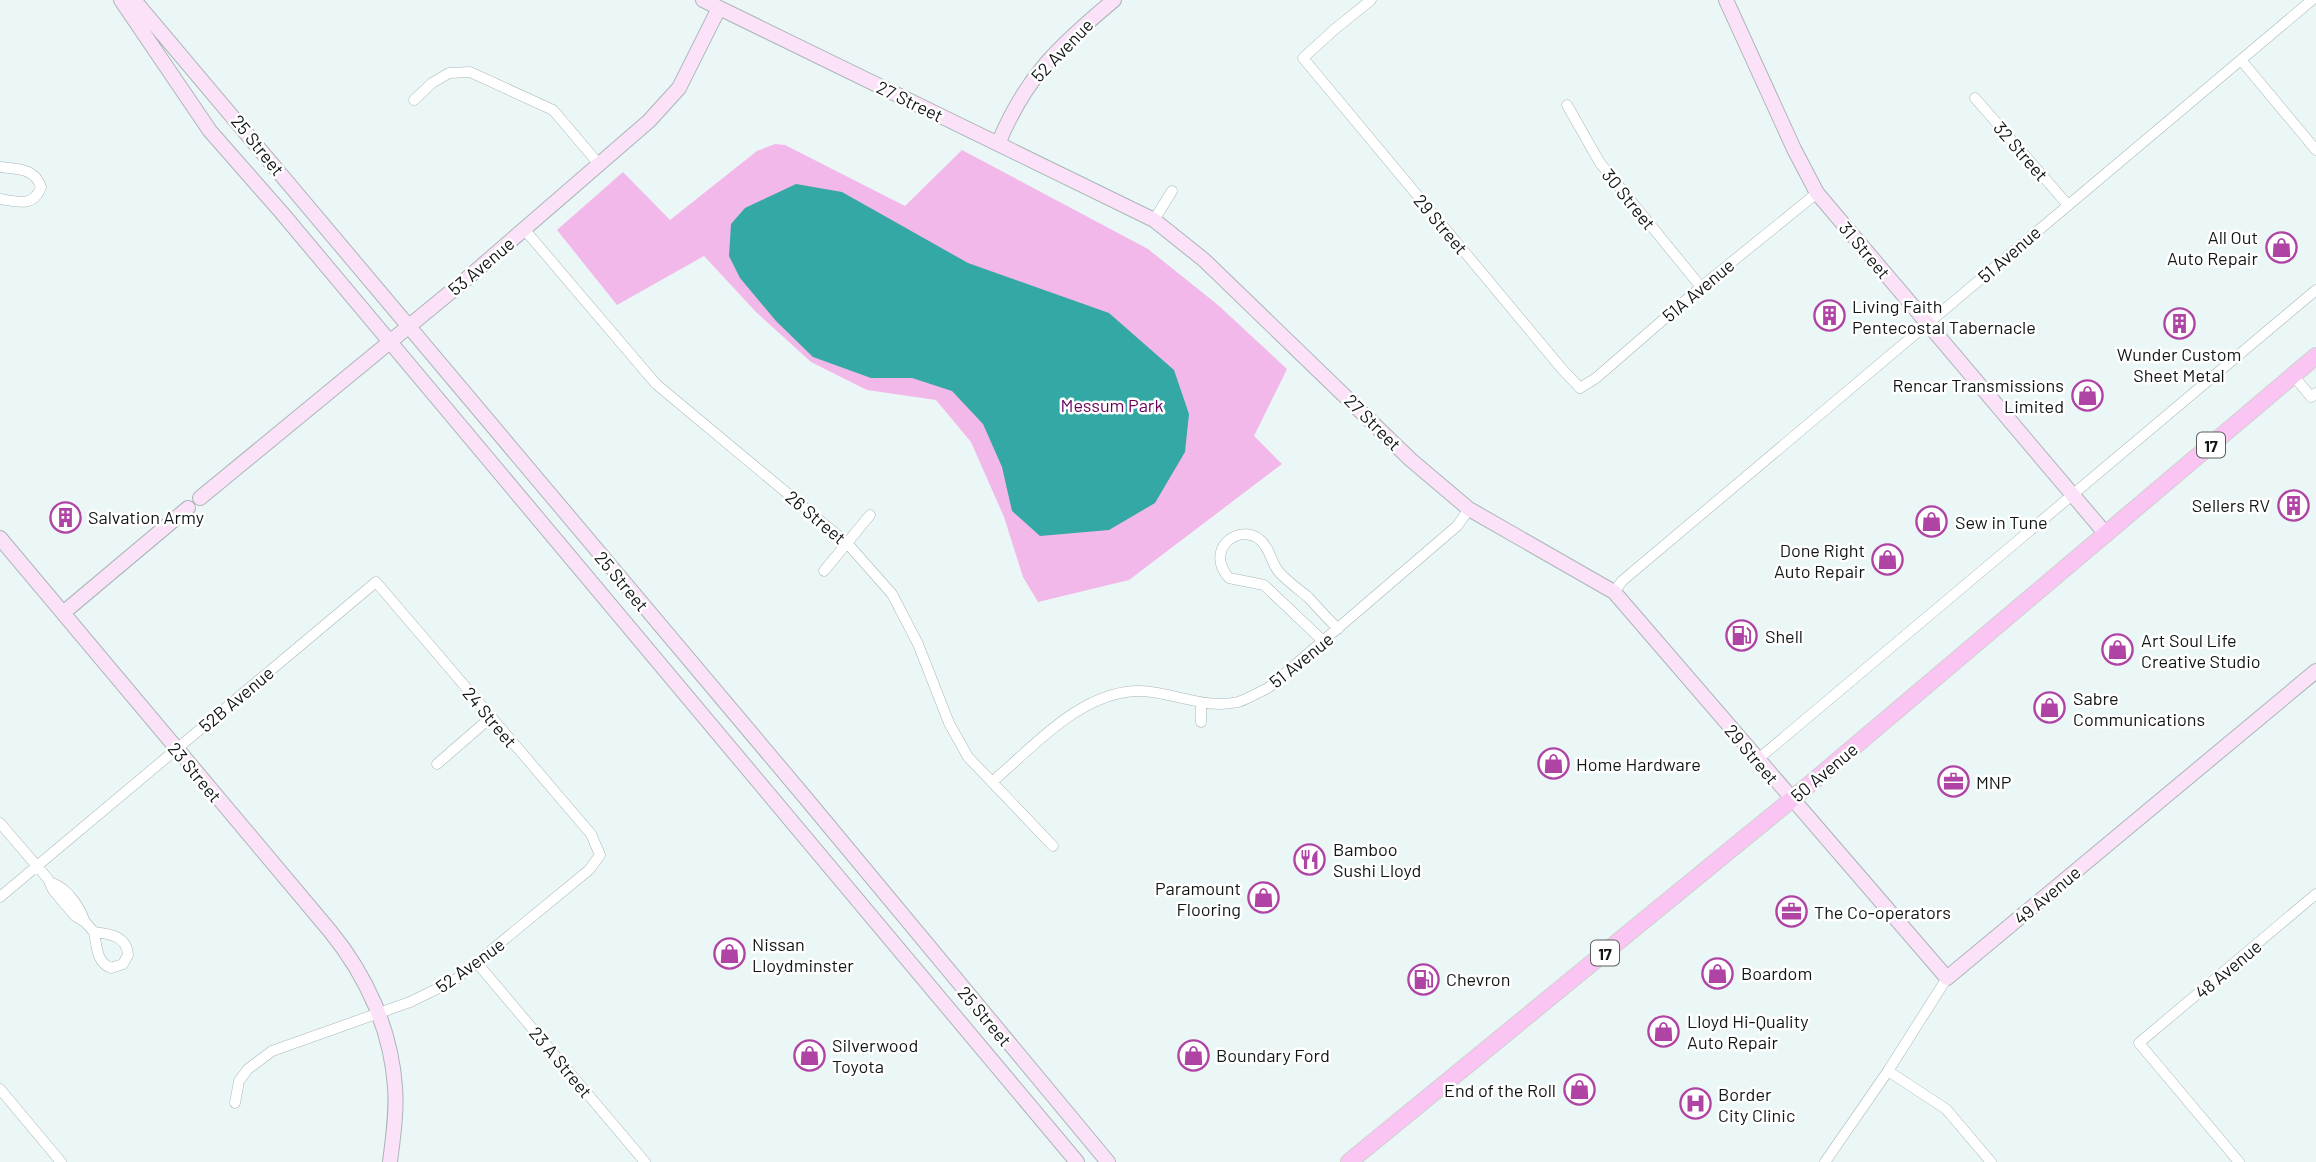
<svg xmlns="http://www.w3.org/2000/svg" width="2316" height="1162" font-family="Barlow,sans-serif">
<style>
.green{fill:#f2b8e9}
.water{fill:#34a8a4}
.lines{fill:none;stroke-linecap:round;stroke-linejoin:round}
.street-casing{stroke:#aab6b6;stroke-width:11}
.secondary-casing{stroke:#aab6b6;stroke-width:16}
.primary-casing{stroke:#d0d0d0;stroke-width:18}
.street{stroke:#fff;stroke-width:10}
.secondary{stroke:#fce2f9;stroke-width:14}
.primary{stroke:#fac5f2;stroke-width:16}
.labels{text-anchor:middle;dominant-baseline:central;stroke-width:5;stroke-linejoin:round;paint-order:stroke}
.shield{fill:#fff;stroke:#595c5c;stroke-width:2}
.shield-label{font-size:16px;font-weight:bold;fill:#121616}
.street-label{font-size:18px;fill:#121616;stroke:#fff}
.poi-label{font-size:18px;fill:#121616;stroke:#fff;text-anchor:start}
.park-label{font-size:18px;fill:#64025d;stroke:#fff}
</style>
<rect width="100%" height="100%" fill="#eaf7f6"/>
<path class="green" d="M775 144 785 145 905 206 962 150 1148 249 1218 305 1287 369 1254 436 1282 464 1129 580 1038 602 1023 577 1004 517 971 442 936 400 867 390 811 362 756 312 704 256 617 305 557 230 623 172 670 220 757 151Z"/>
<path class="water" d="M796 184 842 192 968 263 1109 313 1174 370 1189 414 1185 452 1155 503 1109 530 1040 536 1012 511 1002 467 983 424 952 391 912 378H871L813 357 776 321 740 278 729 256 731 224 745 208Z"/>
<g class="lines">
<defs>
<path id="street" d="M1371 0 1335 29 1303 58 1562 369 1580 388 1596 378 1701 287 1817 193
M2241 60 2316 150
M1975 98 2067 204
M414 100 432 83 449 73 470 72 553 110 598 163
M1567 105 1600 163 1701 287
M0 167C17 169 35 168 41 187 34 207 18 202 0 199
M1154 220 1172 191
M524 229 656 384 847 543 892 594 918 644 949 723 968 757 1053 846
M2293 375 2311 397 2316 393
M824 571 870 515
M1614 592 1622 581 2312 0
M1323 641 1264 585 1229 578C1204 550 1238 523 1259 539 1270 547 1271 563 1279 572 1287 581 1298 589 1308 597 1318 608 1328 619 1338 629
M1201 703V722
M1757 760 2316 290
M437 764 490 718
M992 782C1031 749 1073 700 1126 692 1162 686 1202 711 1238 702 1248 699 1259 692 1268 688L1457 526 1469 509
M0 823 48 879 53 890 75 916 85 922 94 932
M52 883C68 889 79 906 85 922
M0 897 376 582 591 834 600 855 589 870 455 980 410 1002 272 1051 248 1069 239 1081 235 1103
M94 932C110 934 127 936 128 955L123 964 111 968C96 962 97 946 94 932Z
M477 963 645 1162
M1888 1071 1946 1109 1991 1162
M0 1089 61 1162
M1825 1162 1888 1071 1947 978
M2239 1162 2139 1043 2316 894"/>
<path id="secondary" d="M121 0 210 131 282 213 1077 1162
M134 0 804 796 1108 1162
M703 0 1154 220 1204 260 1411 460 1469 509 1614 592 1947 978 2316 671
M1726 0 1794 149 1817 193 2105 533
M998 144C1026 76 1059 46 1114 0
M200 498 470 276 649 121 679 88 719 8
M0 538 330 931C366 975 391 1029 395 1087 397 1111 393 1138 390 1162
M63 613 188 508"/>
<path id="primary" d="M1349 1162 1791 800 2316 356"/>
</defs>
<use href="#street" class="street-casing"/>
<use href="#secondary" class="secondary-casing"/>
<use href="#primary" class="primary-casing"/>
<use href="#street" class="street"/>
<use href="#secondary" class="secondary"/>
<use href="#primary" class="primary"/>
</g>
<defs>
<symbol id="shop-ring" viewBox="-11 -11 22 22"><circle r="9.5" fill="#fff" stroke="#af44a4" stroke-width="1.5"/><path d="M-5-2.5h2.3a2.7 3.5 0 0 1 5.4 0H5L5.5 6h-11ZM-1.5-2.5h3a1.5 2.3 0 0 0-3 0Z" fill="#af44a4"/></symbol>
<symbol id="building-ring" viewBox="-11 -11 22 22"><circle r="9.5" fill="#fff" stroke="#af44a4" stroke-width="1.5"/><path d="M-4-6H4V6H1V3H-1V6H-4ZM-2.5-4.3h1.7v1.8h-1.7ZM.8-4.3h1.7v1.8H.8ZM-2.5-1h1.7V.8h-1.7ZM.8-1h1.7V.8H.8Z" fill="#af44a4"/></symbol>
<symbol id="fuel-ring" viewBox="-11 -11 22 22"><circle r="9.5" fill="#fff" stroke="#af44a4" stroke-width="1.5"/><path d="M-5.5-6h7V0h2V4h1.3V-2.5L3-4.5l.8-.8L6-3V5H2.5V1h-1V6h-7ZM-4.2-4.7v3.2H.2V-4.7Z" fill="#af44a4"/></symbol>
<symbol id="office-ring" viewBox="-11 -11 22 22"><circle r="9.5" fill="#fff" stroke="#af44a4" stroke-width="1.5"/><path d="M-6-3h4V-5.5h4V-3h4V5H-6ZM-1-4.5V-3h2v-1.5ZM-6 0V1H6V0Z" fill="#af44a4"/></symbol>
<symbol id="restaurant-ring" viewBox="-11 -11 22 22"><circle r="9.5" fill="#fff" stroke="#af44a4" stroke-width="1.5"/><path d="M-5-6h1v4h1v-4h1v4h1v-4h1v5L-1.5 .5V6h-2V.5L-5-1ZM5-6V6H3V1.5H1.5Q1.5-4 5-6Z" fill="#af44a4"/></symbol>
<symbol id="hospital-ring" viewBox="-11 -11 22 22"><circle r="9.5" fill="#fff" stroke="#af44a4" stroke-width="1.5"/><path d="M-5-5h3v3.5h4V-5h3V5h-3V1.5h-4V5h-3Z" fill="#af44a4"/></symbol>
</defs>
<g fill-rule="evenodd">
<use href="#shop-ring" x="2264" y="230" width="35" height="35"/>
<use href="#building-ring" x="1812" y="298" width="35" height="35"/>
<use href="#building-ring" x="2162" y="306" width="35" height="35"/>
<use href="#shop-ring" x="2070" y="378" width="35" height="35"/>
<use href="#building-ring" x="2276" y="488" width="35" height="35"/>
<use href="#building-ring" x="48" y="500" width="35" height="35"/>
<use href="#shop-ring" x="1914" y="504" width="35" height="35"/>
<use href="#shop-ring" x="1870" y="542" width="35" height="35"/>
<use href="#fuel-ring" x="1724" y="618" width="35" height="35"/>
<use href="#shop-ring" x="2100" y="632" width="35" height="35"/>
<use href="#shop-ring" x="2032" y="690" width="35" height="35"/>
<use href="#shop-ring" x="1536" y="746" width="35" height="35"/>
<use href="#office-ring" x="1936" y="764" width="35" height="35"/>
<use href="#restaurant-ring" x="1292" y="842" width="35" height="35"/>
<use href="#shop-ring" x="1246" y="880" width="35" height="35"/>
<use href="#office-ring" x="1774" y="894" width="35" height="35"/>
<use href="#shop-ring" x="712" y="936" width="35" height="35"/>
<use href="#shop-ring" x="1700" y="956" width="35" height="35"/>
<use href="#fuel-ring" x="1406" y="962" width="35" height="35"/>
<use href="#shop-ring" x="1646" y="1014" width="35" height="35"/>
<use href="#shop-ring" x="792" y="1038" width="35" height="35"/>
<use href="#shop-ring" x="1176" y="1038" width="35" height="35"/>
<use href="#shop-ring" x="1562" y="1072" width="35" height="35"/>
<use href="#hospital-ring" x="1678" y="1086" width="35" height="35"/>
</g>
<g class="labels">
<g class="shield">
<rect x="2197" y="432.5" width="28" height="25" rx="5"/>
<rect x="1591" y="940.5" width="28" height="25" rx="5"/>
</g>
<g class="shield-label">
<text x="2211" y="445">17</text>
<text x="1605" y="953">17</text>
</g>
<g class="street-label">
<text transform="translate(1062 50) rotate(-46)">52 Avenue</text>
<text transform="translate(910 101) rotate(26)">27 Street</text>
<text transform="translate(258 145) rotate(51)">25 Street</text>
<text transform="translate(2021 151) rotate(49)">32 Street</text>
<text transform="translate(1629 199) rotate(51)">30 Street</text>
<text transform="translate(1441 224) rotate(50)">29 Street</text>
<text transform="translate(1865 250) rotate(50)">31 Street</text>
<text transform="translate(2009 254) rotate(-41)">51 Avenue</text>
<text transform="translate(481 266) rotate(-40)">53 Avenue</text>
<text transform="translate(1698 290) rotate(-40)">51A Avenue</text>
<text transform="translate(1373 422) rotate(45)">27 Street</text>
<text transform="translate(816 517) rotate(40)">26 Street</text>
<text transform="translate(622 581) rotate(50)">25 Street</text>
<text transform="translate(1301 660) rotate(-39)">51 Avenue</text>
<text transform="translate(236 699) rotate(-40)">52B Avenue</text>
<text transform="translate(490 717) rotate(50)">24 Street</text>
<text transform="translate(1752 754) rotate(50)">29 Street</text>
<text transform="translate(195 772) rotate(50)">23 Street</text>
<text transform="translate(1824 772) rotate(-40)">50 Avenue</text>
<text transform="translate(2047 895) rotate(-40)">49 Avenue</text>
<text transform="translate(470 965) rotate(-36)">52 Avenue</text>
<text transform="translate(2228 969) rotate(-40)">48 Avenue</text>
<text transform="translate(985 1016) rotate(50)">25 Street</text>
<text transform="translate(561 1062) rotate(50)">23 A Street</text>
</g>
<g class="poi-label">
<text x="2258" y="237" text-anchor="end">All Out<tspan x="2258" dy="21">Auto Repair</tspan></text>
<text x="1852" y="306">Living Faith<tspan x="1852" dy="21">Pentecostal Tabernacle</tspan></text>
<text x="2179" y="354" text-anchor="middle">Wunder Custom<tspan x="2179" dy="21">Sheet Metal</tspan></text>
<text x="2064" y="385" text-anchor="end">Rencar Transmissions<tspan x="2064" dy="21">Limited</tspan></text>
<text x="2270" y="505" text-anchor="end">Sellers RV</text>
<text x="88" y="517">Salvation Army</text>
<text x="1955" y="522">Sew in Tune</text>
<text x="1865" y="550" text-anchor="end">Done Right<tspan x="1865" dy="21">Auto Repair</tspan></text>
<text x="1765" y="636">Shell</text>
<text x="2141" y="640">Art Soul Life<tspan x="2141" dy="21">Creative Studio</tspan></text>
<text x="2073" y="698">Sabre<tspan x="2073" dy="21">Communications</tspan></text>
<text x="1576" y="764">Home Hardware</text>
<text x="1976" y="782">MNP</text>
<text x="1333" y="849">Bamboo<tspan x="1333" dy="21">Sushi Lloyd</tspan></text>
<text x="1241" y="888" text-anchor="end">Paramount<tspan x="1241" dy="21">Flooring</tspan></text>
<text x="1814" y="912">The Co-operators</text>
<text x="752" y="944">Nissan<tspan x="752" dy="21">Lloydminster</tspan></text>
<text x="1741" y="973">Boardom</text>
<text x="1446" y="979">Chevron</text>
<text x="1687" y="1021">Lloyd Hi-Quality<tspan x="1687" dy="21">Auto Repair</tspan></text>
<text x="832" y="1045">Silverwood<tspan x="832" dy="21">Toyota</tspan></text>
<text x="1216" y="1055">Boundary Ford</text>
<text x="1556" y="1090" text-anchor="end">End of the Roll</text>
<text x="1718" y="1094">Border<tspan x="1718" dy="21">City Clinic</tspan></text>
</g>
<g class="park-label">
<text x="1112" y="405">Messum Park</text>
</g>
</g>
</svg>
